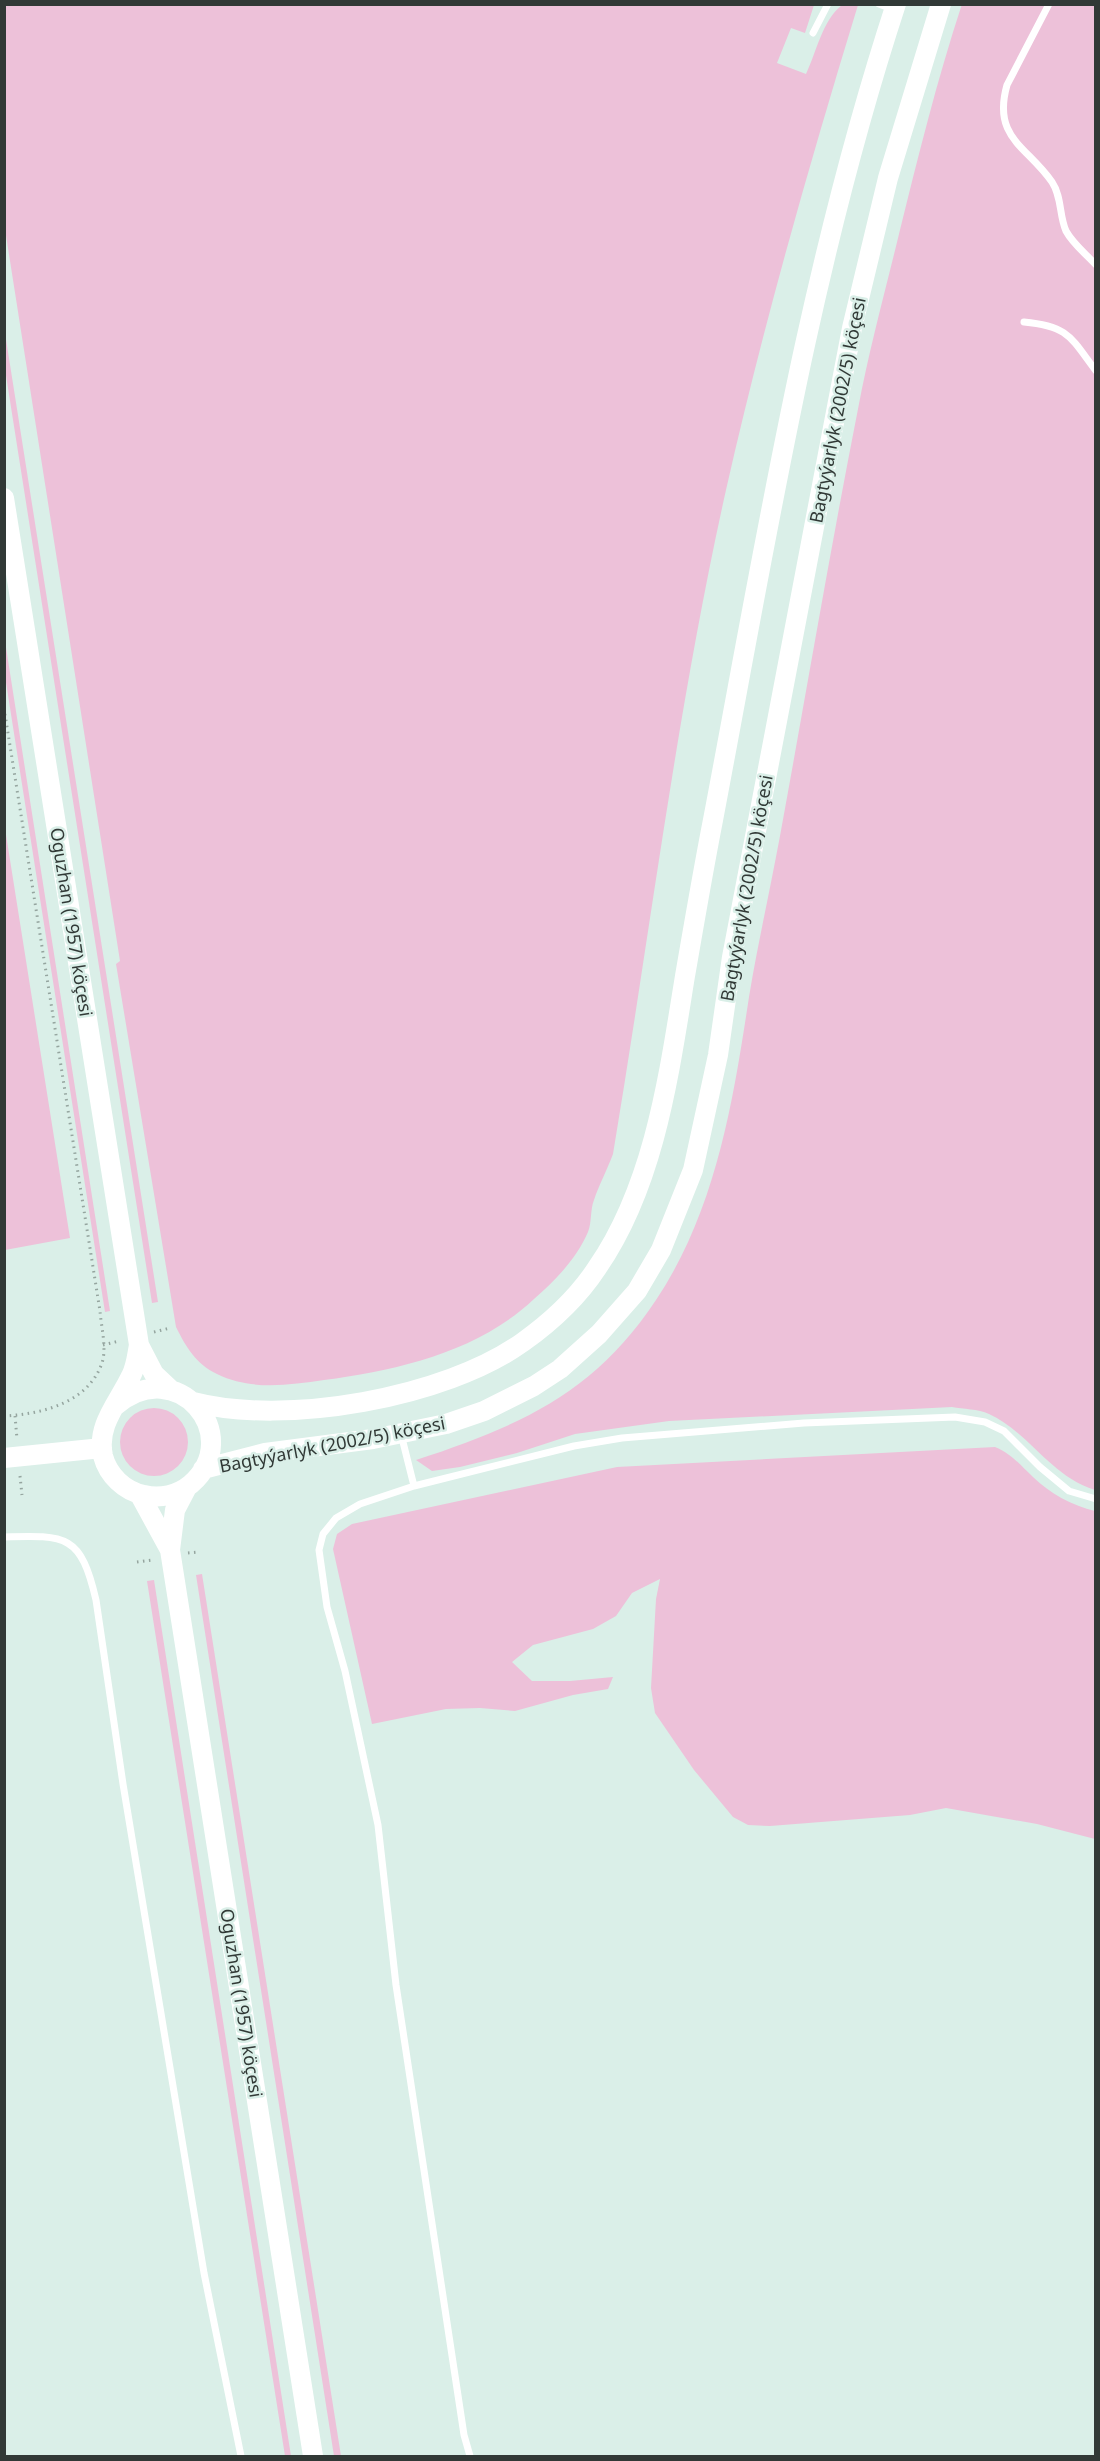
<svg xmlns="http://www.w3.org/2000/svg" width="1100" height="2461" font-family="'Noto Sans',sans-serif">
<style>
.green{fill:#edc1d9}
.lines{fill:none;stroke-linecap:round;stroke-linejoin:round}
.path{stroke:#95a59f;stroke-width:3;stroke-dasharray:1.5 4.5;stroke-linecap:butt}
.lane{stroke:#fff;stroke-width:7}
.secondary{stroke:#fff;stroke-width:20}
.labels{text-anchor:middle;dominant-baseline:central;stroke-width:5;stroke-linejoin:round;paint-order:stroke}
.street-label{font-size:18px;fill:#313936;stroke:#daefe8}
</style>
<rect width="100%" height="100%" fill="#daefe8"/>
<path class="green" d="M962 4 1095 5V1490C1050 1476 1030 1433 989 1414 978 1409 963 1409 952 1407L669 1421 575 1434 517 1453 460 1467 432 1471 416 1460C519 1426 594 1394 656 1300 716 1210 733 1102 749 997 758 943 770 890 780 836 806 694 830 551 858 409 869 350 885 292 899 234 918 157 937 80 962 4Z
M4 5H814L805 33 791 28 777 63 806 74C817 51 822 21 842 5H858C809 165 763 326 726 490 677 709 650 933 613 1154 607 1170 599 1185 594 1200 590 1210 592 1222 588 1232 577 1258 555 1281 534 1299 478 1352 398 1370 324 1380 288 1385 252 1391 217 1374 196 1364 186 1347 176 1327L116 964 120 961 5 229Z
M5 333 158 1302 152 1303 5 369Z
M5 641 110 1311 105 1312 5 676Z
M4 822 70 1238 5 1250H4Z
M120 1442a34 34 0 1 1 68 0a34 34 0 1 1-68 0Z
M995 1447C1012 1454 1020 1465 1033 1477 1049 1493 1073 1506 1095 1511V1839L1037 1824 946 1808 910 1815 770 1826 748 1825 733 1817 694 1770 655 1713 651 1688 656 1599 660 1579 632 1593 616 1616 593 1629 533 1645 512 1662 532 1681H570L613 1677 608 1689 573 1695 515 1711 480 1708 446 1709 372 1724 333 1549 337 1534 352 1524 617 1467Z
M202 1574 341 2456H334L196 1575Z
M154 1580 291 2456H285L147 1581Z"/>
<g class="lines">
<path class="path" d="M4 708 100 1311C101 1326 107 1348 102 1363 88 1403 42 1414 4 1416
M154 1332 170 1328
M103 1345 119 1341
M15 1416 17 1439
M20 1476 22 1495
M188 1553 198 1552
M137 1562 152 1560"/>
<path class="lane" d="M879 4 892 9
M1049 4 1007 85C992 138 1027 146 1052 182 1062 197 1059 215 1066 231 1073 244 1086 254 1096 265
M813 33 828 4
M1024 322C1069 326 1071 338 1096 371
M401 1434 414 1486 360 1504 336 1518 323 1534 319 1550 327 1607 345 1671 378 1825 396 1985 464 2435 470 2456
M414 1486 574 1446 622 1438 804 1423 955 1417 985 1422 1004 1431 1040 1467 1069 1491 1096 1499
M4 1537C67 1535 81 1535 96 1600L123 1784 204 2273 241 2456"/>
<path class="secondary" d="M4 498 139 1345 154 1374 171 1390
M193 1402C285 1426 445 1398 523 1342 551 1322 578 1297 597 1268 655 1184 669 1074 685 976 694 924 703 871 713 820 765 546 809 269 896 4
M115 1406C177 1352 246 1436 191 1484 178 1495 160 1499 144 1495 124 1491 108 1475 103 1456 96 1425 119 1402 131 1376 136 1367 137 1355 139 1345
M4 1458 102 1448
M203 1469 265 1453 373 1439 446 1424 484 1411 534 1386 560 1369 599 1334 637 1291 661 1250 693 1170 718 1055 732 957 852 328 888 178 941 4
M140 1495 170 1550 175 1510 187 1487
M170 1550 313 2456"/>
</g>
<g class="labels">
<g class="street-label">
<text transform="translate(837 410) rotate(-79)">Bagtyýarlyk (2002/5) köçesi</text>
<text transform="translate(746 888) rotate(-80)">Bagtyýarlyk (2002/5) köçesi</text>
<text transform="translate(72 922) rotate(81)">Oguzhan (1957) köçesi</text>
<text transform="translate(332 1444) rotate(-11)">Bagtyýarlyk (2002/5) köçesi</text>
<text transform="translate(242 2003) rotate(81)">Oguzhan (1957) köçesi</text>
</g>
</g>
<rect width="1100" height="2461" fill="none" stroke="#313936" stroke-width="12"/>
</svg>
